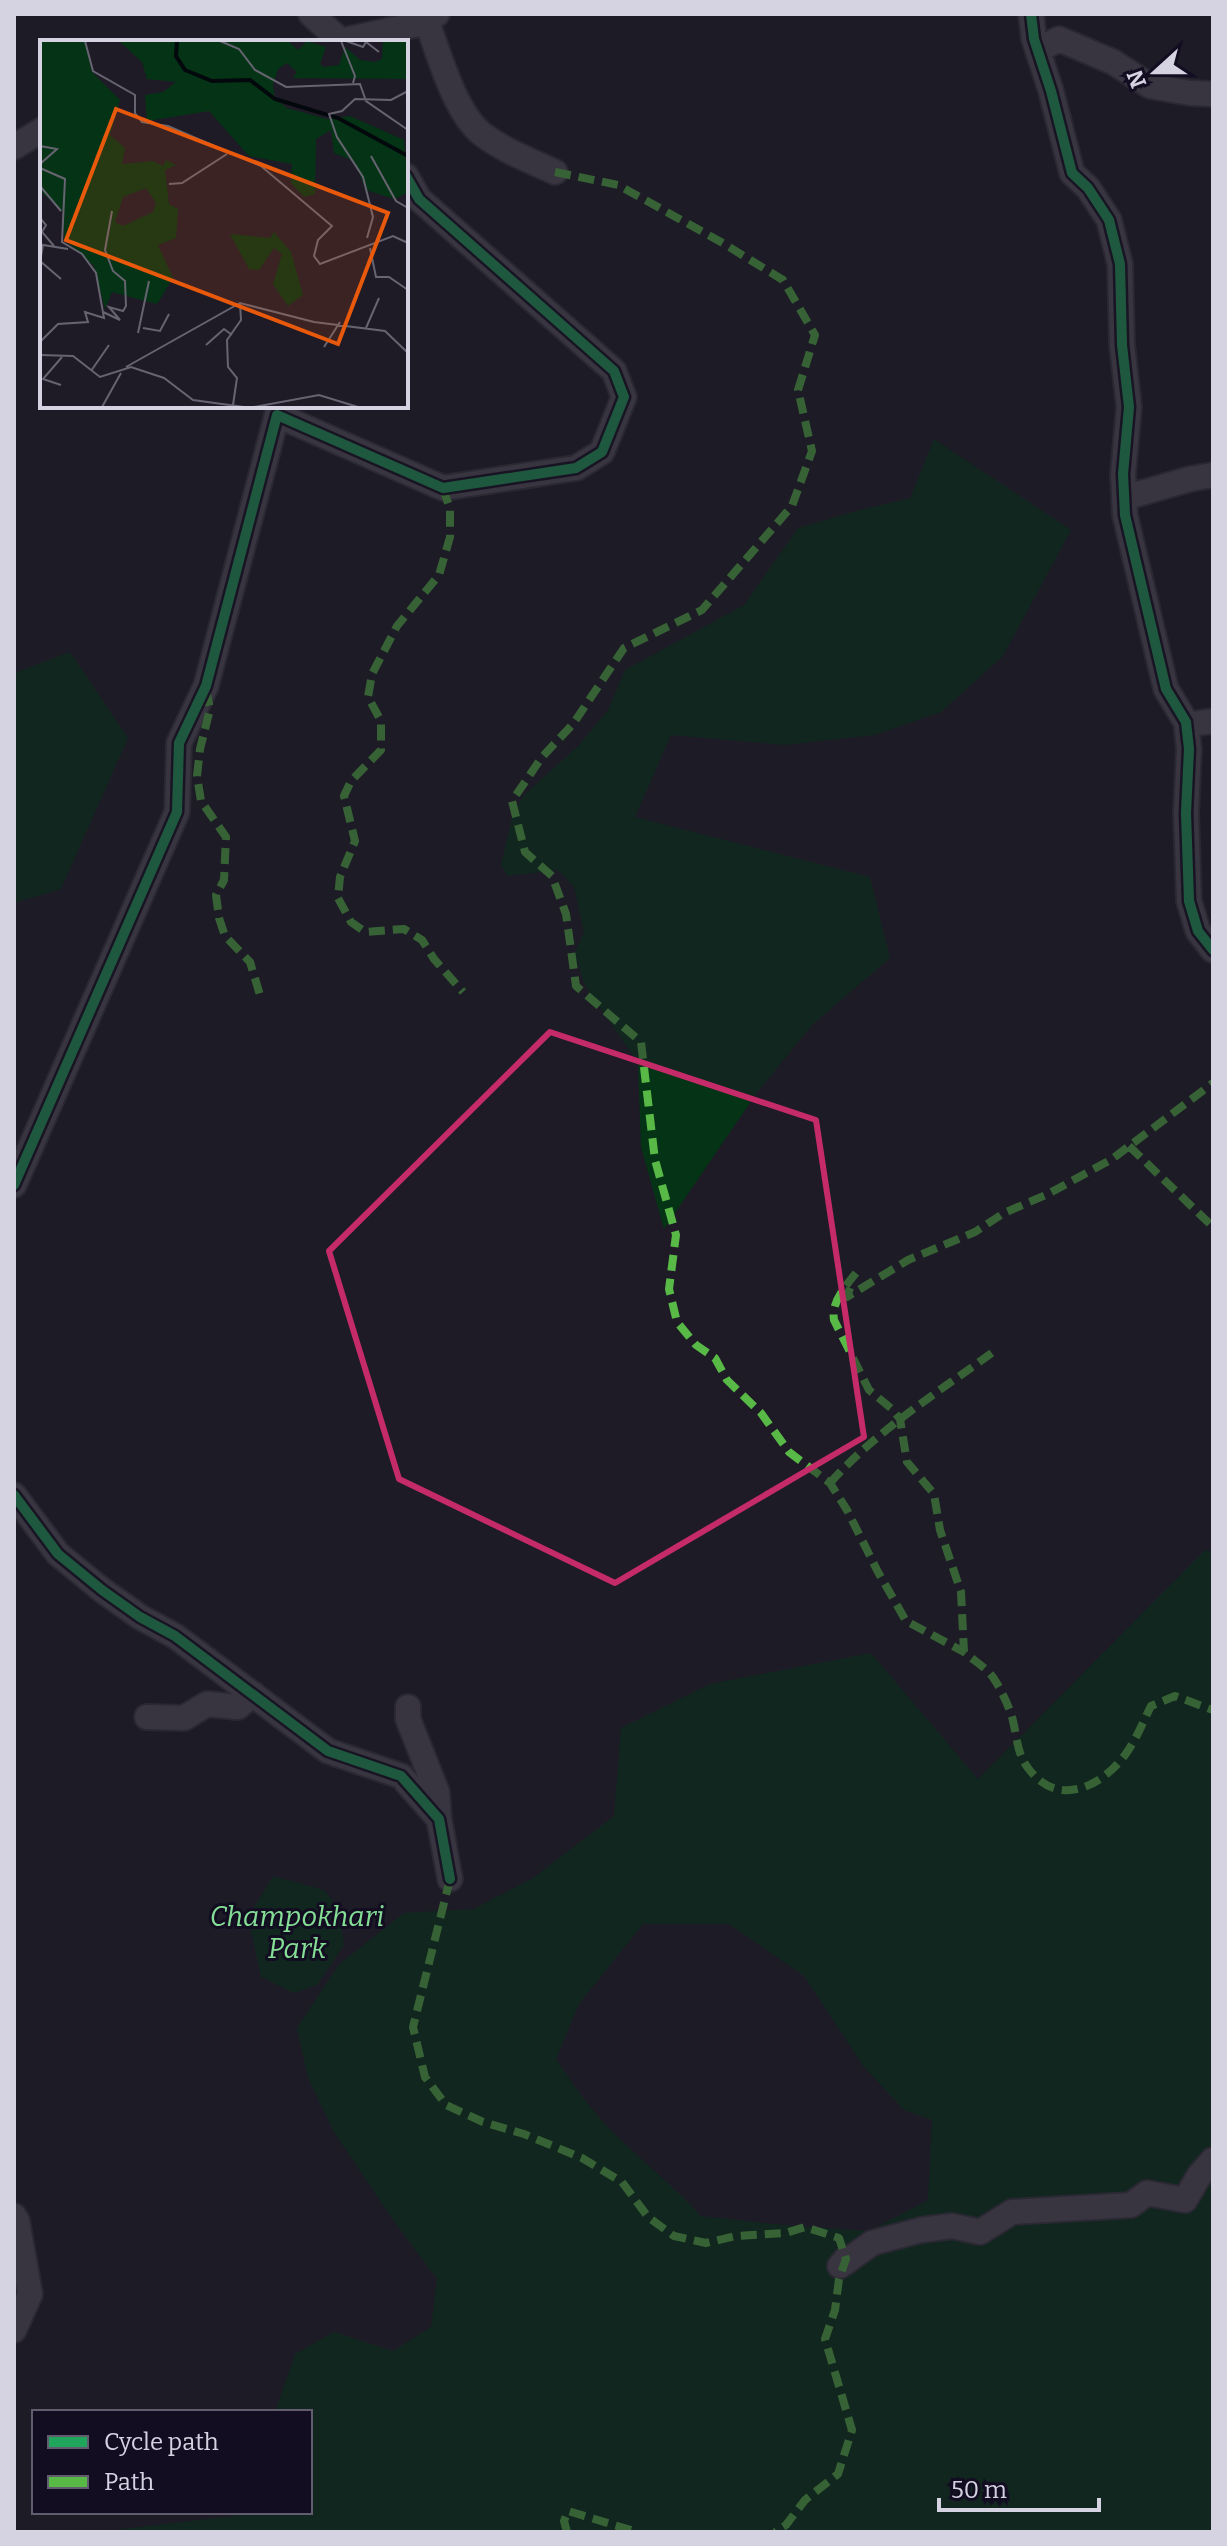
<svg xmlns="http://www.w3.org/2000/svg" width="1227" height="2546" font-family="Bitter,serif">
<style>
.green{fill:#043415;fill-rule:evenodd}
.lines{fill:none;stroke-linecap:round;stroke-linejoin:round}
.street-casing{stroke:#3a3841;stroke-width:28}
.street{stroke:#5a5661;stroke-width:24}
.quiet{stroke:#58b947;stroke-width:8;stroke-dasharray:16 8;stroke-linecap:butt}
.cycleway-casing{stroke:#130d22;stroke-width:15}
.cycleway{stroke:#20a55d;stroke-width:10}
.marked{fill:none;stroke:#c42b68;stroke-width:6;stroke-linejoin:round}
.labels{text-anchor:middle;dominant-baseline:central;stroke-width:6;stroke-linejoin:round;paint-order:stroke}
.park-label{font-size:28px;font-style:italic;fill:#85de96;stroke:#130d22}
.inset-river{fill:none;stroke:#03080c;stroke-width:4}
.inset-road{fill:none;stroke:#676471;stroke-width:2}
.view{fill:#e8590c;fill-opacity:0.15;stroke:#e8590c;stroke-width:4}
.inset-edge{fill:none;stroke:#d5d2e1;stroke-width:4}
</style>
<rect width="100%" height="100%" fill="#1e1b27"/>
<path class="green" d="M934 439 1071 530 1003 656 941 712 875 735 784 745 671 735 635 817 870 877 890 958 812 1025 756 1094 664 1229 641 1147 638 1063 584 984 575 953 584 932 574 887 558 870 508 876 501 865 512 818 523 796 578 746 608 710 625 670 744 605 798 528 856 511 910 498Z
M70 652 128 738 61 889 14 903V673Z
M1205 1550 1213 1552V2532H97L233 2516 235 2512H310V2412H275L295 2354 334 2332 393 2351 431 2327 437 2279 393 2220 334 2132 308 2078 297 2028 339 1964 404 1913 473 1909 533 1878 614 1816 621 1728 710 1684 871 1653 978 1779ZM643 1924H729L804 1976 864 2067 904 2110 932 2120 928 2200 869 2231 783 2225 701 2216C666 2177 621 2146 589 2105 577 2091 567 2074 556 2059L579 2004Z
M273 1876 324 1890 339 1908 344 1945 317 1985 294 1993 261 1977 248 1917Z"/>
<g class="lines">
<defs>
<path id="street" d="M311 14 342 42
M1031 14 1034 39 1051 91 1072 173 1088 188 1109 220 1120 264 1122 345 1129 407 1123 474 1125 515 1166 689 1186 722 1189 749 1186 813 1189 901 1198 931 1213 950
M427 22C439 54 455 113 482 134 504 151 531 161 555 172
M341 41 427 22 437 14
M1038 50 1059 39 1113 62 1150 86 1190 93 1213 94
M14 147 42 130
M1124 498 1190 479 1213 475
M1186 722 1193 724 1213 721
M14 1185 177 812 179 743 206 686 277 415 443 488 576 468 602 452 624 397 614 371 419 199 406 176
M14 1495 58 1554 102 1590 140 1617 175 1636 328 1751 401 1776 439 1819 450 1879
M408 1707V1719L437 1792 439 1819
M147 1717 184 1718 207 1704 238 1707 253 1694
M14 2216 17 2221 30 2294 14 2330
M846 2259 840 2266 872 2243 921 2230 952 2226 980 2232 1012 2212 1131 2205 1147 2193 1185 2200 1199 2176 1213 2160"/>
</defs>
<use href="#street" class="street-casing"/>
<use href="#street" class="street"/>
<path class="quiet" d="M555 172 618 185 721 242 783 280 815 335 798 390 812 451 792 506 702 610 624 648 573 724 542 757 512 801 525 852 552 876 566 914 576 986 641 1042 655 1160 676 1235 669 1289 677 1322 696 1345 715 1358 727 1380 761 1413 789 1452 830 1483 847 1510 878 1572 906 1621 964 1652
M443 488 450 509V537L439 575 397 626 372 674 368 697 381 721V750L351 781 344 796 355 841 340 877 338 898 351 922 365 932 404 929 422 940 434 959 463 992
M206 690 210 709 200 749 197 776 201 801 226 837 224 880 216 895 219 918 225 936 250 962 260 995
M1129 1146 1213 1227
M856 1273C845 1287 831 1302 834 1320L869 1390 892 1409 900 1419 907 1462 934 1494 940 1530 961 1592 964 1652C973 1660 985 1667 992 1676 999 1685 1011 1710 1013 1721 1017 1737 1017 1754 1028 1768 1057 1808 1100 1788 1125 1755 1136 1740 1143 1722 1151 1706L1175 1696 1213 1710
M850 1288 847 1297 908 1260 975 1232 1004 1213 1048 1194 1112 1159 1213 1083
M830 1483C876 1431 937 1393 993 1352
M450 1879 413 2027 425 2077 446 2105 483 2122 524 2134 582 2158 622 2182 648 2217 674 2236 706 2243 736 2236 786 2233 805 2227 839 2238 846 2259 839 2279 835 2310 825 2339 852 2430 838 2474 805 2500 786 2525 775 2532
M567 2532 564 2521 568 2511 637 2532"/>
<defs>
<path id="cycleway" d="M1031 14 1034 39 1051 91 1072 173 1088 188 1109 220 1120 264 1122 345 1129 407 1123 474 1125 515 1166 689 1186 722 1189 749 1186 813 1189 901 1198 931 1213 950
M14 1185 177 812 179 743 206 686 277 415 443 488 576 468 602 452 624 397 614 371 419 199 406 176
M14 1495 58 1554 102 1590 140 1617 175 1636 328 1751 401 1776 439 1819 450 1879"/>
</defs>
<use href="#cycleway" class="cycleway-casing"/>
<use href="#cycleway" class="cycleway"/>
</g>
<path d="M0 0H1227V2546H0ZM550 1032 816 1120 864 1437 615 1583 399 1479 329 1251Z" fill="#1e1b27" fill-opacity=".55" fill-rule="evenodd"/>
<path class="marked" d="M550 1032 816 1120 864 1437 615 1583 399 1479 329 1251Z"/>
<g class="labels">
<g class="park-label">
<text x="297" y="1916">Champokhari<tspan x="297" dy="32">Park</tspan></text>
</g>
</g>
<g transform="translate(40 40)">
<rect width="368" height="368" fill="#1e1b27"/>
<path d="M0 1H45L52 32 80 60 70 95 85 108 82 124 113 121 123 126 126 120 136 125 125 130 129 164 138 169 136 198 118 205 133 238 117 264 72 252 65 269 54 226 24 199 23 172 0 151ZM106 148 116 163 113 172 83 186 75 182 83 157ZM79 1H248L258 10 267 1 286 7 280 24 284 27 299 25 305 7 320 20 335 22 342 19 343 1H368V39L253 38 257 32 247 23 238 29 233 45 235 59 247 68 287 79 310 76 364 100 368 152 355 159 326 150 314 121 294 113 291 90 276 99 275 154 264 157 251 143 252 124 209 116 169 71 107 81 105 55 123 52 136 42 107 39 102 22ZM234 192 251 212 263 255 248 266 233 244 242 214 234 208 219 230 209 229 190 194 230 198Z" fill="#043415" fill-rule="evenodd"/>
<path class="inset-river" d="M137 1 136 16 145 30 172 41 210 40 235 59 298 78 368 116"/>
<path class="inset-road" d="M45 1 53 31 95 55V73L102 82 128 86 221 126 292 186 278 200 274 216 280 224 353 196 368 203M180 1 199 9 215 30 246 47 320 44 326 61 368 90M301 1 315 36 313 43M306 1 323 7 326 2 339 12M0 106 17 109 0 124M331 116 356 161 368 168M0 128 25 139 22 202 42 214 56 233 64 278 45 272 48 282 18 284 0 302M129 144 142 143 187 114M0 146 21 171M0 178 6 185 2 192 14 206M327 198 333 177 323 137 297 97 289 74 302 71 315 59 351 60 368 51M330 208 336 237H349L368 250M0 221 21 239M0 222 3 205 28 209M63 272 80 280 69 267 83 271 86 266 85 241 73 231 65 210 72 171M103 288 120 291 129 274M326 288 339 258M98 293 109 241M166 305 184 289 192 295M284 307 300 282M0 315 33 316 60 337 91 327 124 338 153 360 204 367M86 327 200 263 274 282 345 291 368 313M51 331 69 305M21 345 3 339 22 317M193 365 197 338 188 327 187 300 201 280 200 263M62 367 81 333M214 367 279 355 318 367"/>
<path class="view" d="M76 69 348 173 298 304 26 200Z"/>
<rect width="368" height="368" class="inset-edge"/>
</g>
<rect width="1227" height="2546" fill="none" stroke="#d5d2e1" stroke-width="32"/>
<rect x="32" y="2410" width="280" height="104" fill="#130d22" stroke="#615c6e" stroke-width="2"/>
<rect x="48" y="2436" width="40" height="12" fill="#20a55d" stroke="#615c6e" stroke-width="2"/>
<text x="104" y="2450" font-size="24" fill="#d5d2e1">Cycle path</text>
<rect x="48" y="2476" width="40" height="12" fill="#58b947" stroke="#615c6e" stroke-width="2"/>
<text x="104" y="2490" font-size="24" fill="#d5d2e1">Path</text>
<g transform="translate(1155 72) rotate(249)" stroke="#130d22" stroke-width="6" paint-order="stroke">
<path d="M0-6L14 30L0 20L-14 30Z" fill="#d5d2e1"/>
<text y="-12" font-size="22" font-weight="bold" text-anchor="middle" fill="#d5d2e1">N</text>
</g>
<path d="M939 2498v12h160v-12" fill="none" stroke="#d5d2e1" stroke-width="4"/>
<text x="951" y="2498" font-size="24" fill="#d5d2e1" stroke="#130d22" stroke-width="6" paint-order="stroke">50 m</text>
</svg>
